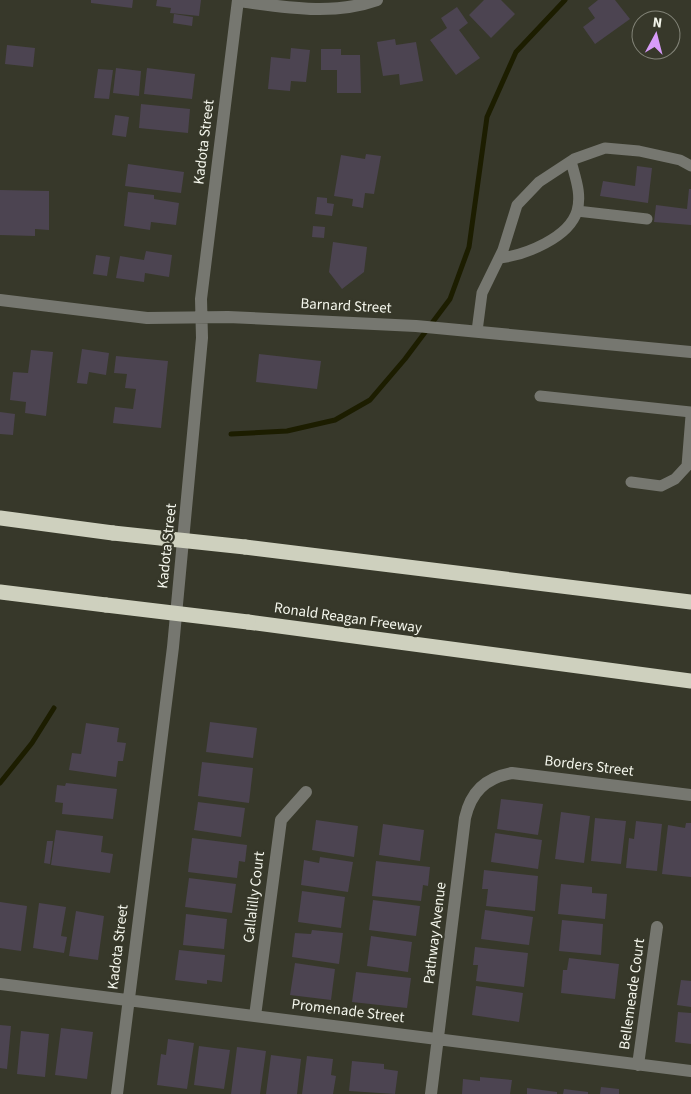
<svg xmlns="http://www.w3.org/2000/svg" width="691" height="1094" font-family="'Source Sans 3',sans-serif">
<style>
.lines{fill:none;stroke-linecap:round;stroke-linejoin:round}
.stream{stroke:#1c1d00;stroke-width:5}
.building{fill:#4c4451}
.service{stroke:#767770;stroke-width:11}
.minor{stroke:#767770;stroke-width:12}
.motorway{stroke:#ced0be;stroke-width:15}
.motorway-bridge{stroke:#ced0be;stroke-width:15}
.labels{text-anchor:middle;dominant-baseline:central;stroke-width:4.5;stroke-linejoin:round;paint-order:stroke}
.street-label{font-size:15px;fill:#f4f6ec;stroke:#37382a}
</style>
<rect width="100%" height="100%" fill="#37382a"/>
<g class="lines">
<path class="stream" d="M231 434 287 431 335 420 370 400 405 359 450 299 469 247 487 117 516 52 565 0
M0 783 32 743 54 708"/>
</g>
<path class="building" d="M91 0H133L132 8 91 3Z
M157 0H201L199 16 170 13 171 8 156 6Z
M484 0H501L515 14 491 38 469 15Z
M598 0H615L630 19 595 44 583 27 595 18 588 8Z
M457 7 468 23 459 30 480 58 456 75 430 40 447 28 441 18Z
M174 14 193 17 192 26 173 23Z
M395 39 396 45 416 42 423 81 400 85 399 74 383 76 377 42Z
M7 45 35 48 33 67 5 64Z
M291 48 310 50 306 82 291 81 290 91 268 89 271 57 290 59Z
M321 49H341V55H360L361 93H337V70H321Z
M116 68 141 71 139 96 113 93Z
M147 68 195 74 192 99 144 94Z
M98 69 113 70 109 99 94 98Z
M141 104 190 109 188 133 139 128Z
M115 115 129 117 126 137 112 135Z
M366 154 381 156 374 194 365 193 363 208 352 206 353 199 334 196 341 155 365 159Z
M128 164 184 172 181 193 125 186Z
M637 166 652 168 648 203 600 196 603 181 635 186Z
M689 189H691V225L654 222 656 205 687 209Z
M0 190 49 191V230L35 229V236L0 235Z
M128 192 154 195V199L179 203 176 225 151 222 150 230 124 226Z
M317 197 327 198V203L334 204 332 216 315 214Z
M313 226 325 227 324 238 312 237Z
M333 242 367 247 364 272 342 289 329 272Z
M146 251 172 255 169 277 145 273 144 282 116 278 120 256 144 260Z
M96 255 110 257 107 276 93 274Z
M82 349 109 353 106 375 89 372 87 384 77 383Z
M31 350 53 352 46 416 25 413 26 402 10 400 13 372 28 373Z
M259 354 321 361 317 389 256 382Z
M116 356 168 361 161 428 113 423 115 407 133 409 136 389 125 388 127 374 114 373Z
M0 412 15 414 13 435 0 434Z
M210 722 257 728 253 758 206 752Z
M86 723 119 728 117 742 126 743 123 761H118L116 777 69 770 72 753 81 754Z
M202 762 253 768 249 803 198 796Z
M66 783 117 789 113 819 62 814 63 803 55 802 57 785 65 786Z
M501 799 543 804 538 835 497 829Z
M198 802 245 808 241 837 194 830Z
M561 812 590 816 584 863 555 859Z
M595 818 626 821 621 864 591 861Z
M316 820 358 826 354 857 312 850Z
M636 821 662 824 657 871 626 868 629 838 634 839Z
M686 823H691V877L662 874 668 825 685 828Z
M383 824 424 830 420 861 379 855Z
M56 830 103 836 101 852 113 854 110 873 51 865Z
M495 833 542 840 538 869 491 862Z
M192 838 247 845 245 862 239 861 237 878 188 872Z
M47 841H53L50 864 44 863Z
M320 857 353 862 348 892 301 885 304 860 319 863Z
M376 861 430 867 428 886 423 885 421 901 372 896Z
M484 870 538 876 535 911 486 906 488 889H482Z
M189 878 236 884 232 913 185 907Z
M561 884 592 887V893L607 894 605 919 558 914Z
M302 891 345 897 341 928 298 922Z
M373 900 420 906 416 936 369 930Z
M0 902 27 906 21 951 0 948Z
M39 903 66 907 61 936 67 937 64 953 33 948Z
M485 910 533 917 529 945 481 939Z
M76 911 104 916 98 960 69 956Z
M186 914 227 919 224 949 183 945Z
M562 920 603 924 601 955 559 951Z
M312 930 343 933 339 964 292 957 295 933 311 934Z
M371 936 412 942 408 972 367 966Z
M475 947 528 953 524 987 476 981 478 965H473Z
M179 950 225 955 222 982 207 980V984L175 980Z
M569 958 619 964 615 999 561 993 563 970H567Z
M295 963 335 969 331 1000 290 995Z
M356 972 411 978 407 1008 352 1002Z
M681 980 691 981V1007L677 1005Z
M476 986 523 993 519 1022 472 1015Z
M678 1012 691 1013V1044L675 1042Z
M0 1025 11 1026 7 1069 0 1068Z
M61 1028 93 1032 87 1079 55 1075Z
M21 1031 49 1034 45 1077 17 1074Z
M168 1039 194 1043 187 1089 157 1085 161 1054 166 1055Z
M199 1046 230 1050 224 1089 194 1085Z
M237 1047 266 1051 260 1094H231Z
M271 1055 301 1059 297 1094H266Z
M307 1056 333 1059 331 1075 336 1076 333 1094H302Z
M352 1061 384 1064V1069L398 1071 395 1094 349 1091Z
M480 1077 512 1080 510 1094H462L463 1079 480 1081Z
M601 1087 619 1089V1094H600Z
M527 1088 557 1092V1094H527Z
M564 1089 588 1092V1094H563Z"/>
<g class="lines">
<path class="service" d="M577 211 647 219
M500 258C525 255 569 238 577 211 582 194 575 177 571 161
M477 331 482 293 503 250 517 205 539 182 574 159 605 148 639 151 680 160 691 166
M540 396 691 412
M631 482 661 486 675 479 687 466 691 416"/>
<path class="minor" d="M238 1C285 7 332 16 377 0
M0 300 147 318 228 317 416 326 691 352
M0 984 691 1071
M255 1016 281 820 306 792
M638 1065 657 927
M117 1094 173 647 202 338 201 299 238 0
M431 1094 465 818C471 792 485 778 512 773L691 795"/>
<path class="motorway" d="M0 518 113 533
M245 547 691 602
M0 592 106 605
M248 622 691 681"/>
<path class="motorway-bridge" d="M113 533 245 547
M106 605 248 622"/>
</g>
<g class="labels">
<g class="street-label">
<text transform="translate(204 142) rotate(-83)">Kadota Street</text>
<text transform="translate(346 306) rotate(3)">Barnard Street</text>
<text transform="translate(167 546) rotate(-84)">Kadota Street</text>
<text transform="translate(348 618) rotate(8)">Ronald Reagan Freeway</text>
<text transform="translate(589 766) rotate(7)">Borders Street</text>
<text transform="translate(254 897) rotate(-83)">Callalilly Court</text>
<text transform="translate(435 933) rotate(-83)">Pathway Avenue</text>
<text transform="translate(118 947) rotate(-83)">Kadota Street</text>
<text transform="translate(632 994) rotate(-82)">Bellemeade Court</text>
<text transform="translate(348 1011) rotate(7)">Promenade Street</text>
</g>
</g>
<g transform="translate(656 35) rotate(7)"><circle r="24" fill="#37382a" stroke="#838478"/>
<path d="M0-4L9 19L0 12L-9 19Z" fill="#d79bf9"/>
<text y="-8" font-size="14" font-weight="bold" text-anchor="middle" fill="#f4f6ec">N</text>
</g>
</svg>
